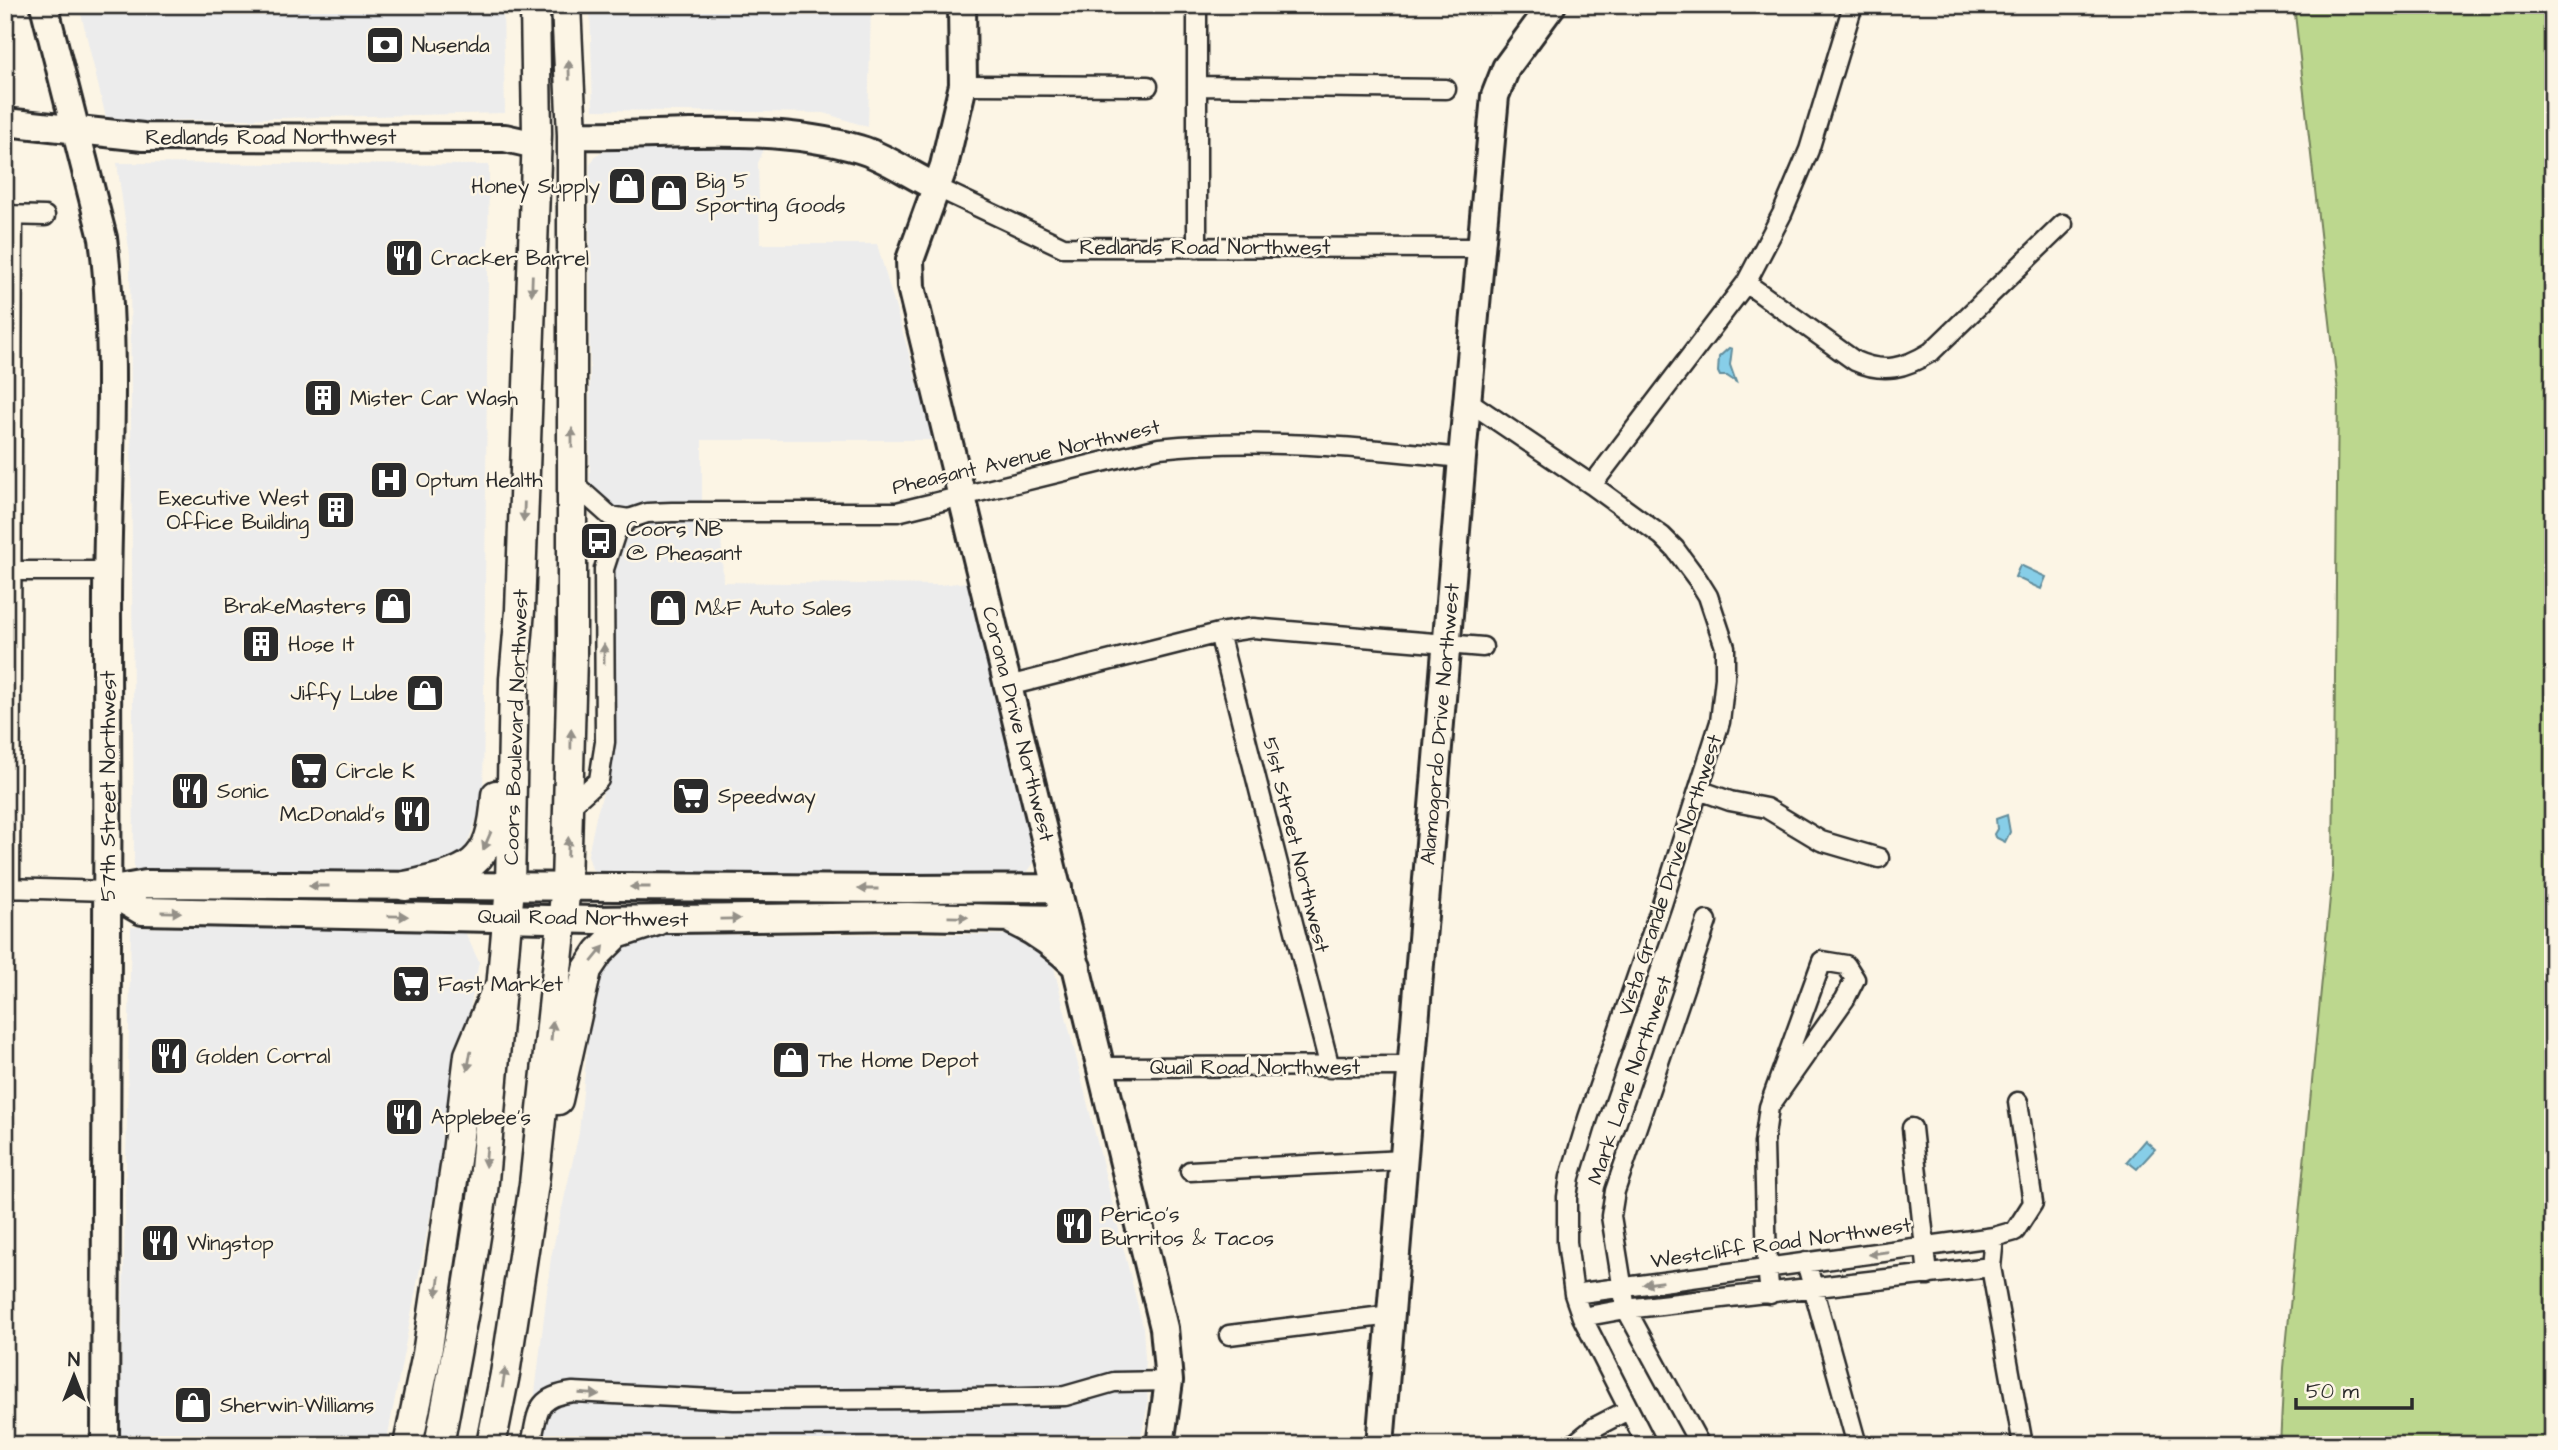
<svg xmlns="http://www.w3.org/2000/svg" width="2558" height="1450" font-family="'Architects Daughter',sans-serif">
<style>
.built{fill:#ececec}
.green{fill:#bcd78e;stroke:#74815c;stroke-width:2}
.water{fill:#87cee8;stroke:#628d9c;stroke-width:2}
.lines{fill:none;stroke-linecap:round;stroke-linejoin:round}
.street-casing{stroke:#2b2b2b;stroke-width:23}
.secondary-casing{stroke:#2b2b2b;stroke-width:32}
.primary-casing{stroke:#2b2b2b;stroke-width:33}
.street{stroke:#fcf5e5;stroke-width:18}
.secondary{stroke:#fcf5e5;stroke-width:26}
.primary{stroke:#fcf5e5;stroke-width:28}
.oneway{fill:#949088}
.labels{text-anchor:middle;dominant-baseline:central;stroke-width:5;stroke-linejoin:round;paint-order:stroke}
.poi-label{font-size:21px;fill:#2b2b2b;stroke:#fcf5e5;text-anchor:start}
.street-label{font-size:21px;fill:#2b2b2b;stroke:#fcf5e5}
</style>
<rect width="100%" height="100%" fill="#fcf5e5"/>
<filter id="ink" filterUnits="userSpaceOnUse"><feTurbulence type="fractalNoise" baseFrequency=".0143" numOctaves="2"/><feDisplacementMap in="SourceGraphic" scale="14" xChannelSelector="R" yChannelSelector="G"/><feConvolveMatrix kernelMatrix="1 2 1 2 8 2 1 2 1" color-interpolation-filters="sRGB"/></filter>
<g filter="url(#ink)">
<path class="built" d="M79 5H503L505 113 107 122Z
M590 5H871L868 127 824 113 593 110Z
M624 149H764L758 163 760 244H877L934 440H702V501L647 502 628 508H616L601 502 590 484V165L596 155 602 152Z
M117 163 489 165 483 803 463 854 419 873 134 870 130 256Z
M651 523H718L721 528 723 582 940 585 967 582 1035 841 1036 860 1023 878 918 879 895 875 784 872 618 878 603 876 592 869 588 855 596 817 611 765 609 575 618 549 630 534Z
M131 927 465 932 479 962 386 1445H120Z
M890 934 1025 935 1052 960 1143 1327 1148 1404 1139 1445H529L551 1257 579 1133 592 1000 597 975 610 953 640 935Z"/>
<path class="green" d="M2294 5H2553V1445H2280L2284 1368 2333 867 2338 392Z"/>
<path class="water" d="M1729 348 1732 349 1730 365 1736 382 1727 376H1720L1718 372 1719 357Z
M2020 565 2046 577 2041 589 2015 577Z
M2007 815 2010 832 2005 842 1995 837 1994 834 1997 829 1996 819Z
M2145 1140 2155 1149 2137 1169 2127 1161Z"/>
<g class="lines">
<defs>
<path id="street" d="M963 85 1148 86
M1197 86 1446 89
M936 187 1063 247 1483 248
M5 215 45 216
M1197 248V5
M1746 283 1855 361C1884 374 1905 368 1931 352L2063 224
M1468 401 1592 485 1662 536 1675 549 1698 580 1708 596 1725 647V678L1720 722 1662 904 1588 1118 1570 1177 1567 1197V1242L1574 1294 1582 1317 1647 1445
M572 482 610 516 629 519 647 513 672 512H897L1159 448C1260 437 1362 448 1462 458
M1592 485 1746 283 1782 214 1809 150 1853 5
M13 571H107
M1219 633 1330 1068
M1008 686 1219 633 1253 628 1483 647
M1699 790 1730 801 1766 808 1821 841 1879 858
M569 807 599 780 605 742 604 569 616 532 629 519
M5 888 108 891
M10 889 13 215
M1100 1067 1411 1066
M2018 1102 2033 1203 2015 1231 1994 1237 1991 1267 2023 1445
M1769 1107 1845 999 1855 979 1846 965 1822 961 1769 1107 1764 1143 1767 1267 1770 1294
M1912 1128 1928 1275
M1190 1171 1404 1160
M1806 1262 1857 1445
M1574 1294 1994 1237
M1582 1317 1626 1309 1991 1267
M1229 1335 1391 1315
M531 1445C538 1412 535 1397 573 1392L734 1400 923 1399 1065 1396 1114 1382 1169 1381
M1573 1445 1595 1427 1628 1410
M1700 1445 1626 1309 1611 1216 1615 1191 1707 921"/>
<path id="secondary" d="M44 5 103 238C119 364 106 493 107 620 108 895 107 1170 105 1445
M962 5 963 85 944 166 910 260 911 287 1164 1328 1169 1381 1160 1445
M5 122 143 137 505 138 536 145
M572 135C667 137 767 122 859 149 884 156 912 176 936 187
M108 891 142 911 595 920 908 916 1064 919
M108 891 146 884 908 889 1058 888
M1013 921C1038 933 1057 947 1077 967
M1380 1445 1462 458 1495 96 1506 68 1552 5"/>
<path id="primary" d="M405 886C469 872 492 867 496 795
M558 1100 587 970 599 952 617 934 657 921
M408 1445 427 1354 456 1160 469 1055 495 993
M439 1445 466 1300 483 1192 510 887 514 679 520 610 537 134 535 5
M491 1445 505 1374 534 1184 566 886 572 656V135L566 5"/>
</defs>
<use href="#street" class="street-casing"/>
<use href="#secondary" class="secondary-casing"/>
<use href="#primary" class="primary-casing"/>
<use href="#street" class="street"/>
<use href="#secondary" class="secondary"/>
<use href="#primary" class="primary"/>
</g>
<defs><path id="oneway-solid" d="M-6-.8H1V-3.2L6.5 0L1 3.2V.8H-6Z" transform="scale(1.75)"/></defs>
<g class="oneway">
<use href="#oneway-solid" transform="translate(569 70) rotate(-92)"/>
<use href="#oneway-solid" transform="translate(532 285) rotate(92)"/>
<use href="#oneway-solid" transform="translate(572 438) rotate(-90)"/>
<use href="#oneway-solid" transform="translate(524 512) rotate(92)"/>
<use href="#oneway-solid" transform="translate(604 654) rotate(-90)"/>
<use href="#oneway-solid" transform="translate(571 739) rotate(-89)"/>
<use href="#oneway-solid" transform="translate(487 841) rotate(113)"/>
<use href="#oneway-solid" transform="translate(568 847) rotate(-88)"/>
<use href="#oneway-solid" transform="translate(319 886) rotate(-180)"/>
<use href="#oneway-solid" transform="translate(640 887) rotate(-180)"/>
<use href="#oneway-solid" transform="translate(868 889) rotate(-180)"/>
<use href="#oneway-solid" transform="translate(171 912) rotate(1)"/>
<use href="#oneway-solid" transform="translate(398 916) rotate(1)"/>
<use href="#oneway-solid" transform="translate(958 917) rotate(1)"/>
<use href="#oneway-solid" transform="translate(730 919) rotate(-1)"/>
<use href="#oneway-solid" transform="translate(598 954) rotate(-51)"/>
<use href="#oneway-solid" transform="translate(552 1031) rotate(-84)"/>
<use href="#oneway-solid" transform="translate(469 1061) rotate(100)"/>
<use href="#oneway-solid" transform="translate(486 1157) rotate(95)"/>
<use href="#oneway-solid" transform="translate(1878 1253) rotate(172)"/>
<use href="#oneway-solid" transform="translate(1653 1283) rotate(172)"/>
<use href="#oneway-solid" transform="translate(438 1286) rotate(98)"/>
<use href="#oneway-solid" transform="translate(504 1378) rotate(-80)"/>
<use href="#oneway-solid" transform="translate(589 1394) rotate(4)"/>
</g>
</g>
<defs>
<symbol id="bank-square" viewBox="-11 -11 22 22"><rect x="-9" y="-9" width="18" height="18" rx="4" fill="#2b2b2b" stroke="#fcf5e5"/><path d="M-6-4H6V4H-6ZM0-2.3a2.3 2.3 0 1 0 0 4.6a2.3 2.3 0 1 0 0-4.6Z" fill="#fff"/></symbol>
<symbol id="shop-square" viewBox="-11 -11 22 22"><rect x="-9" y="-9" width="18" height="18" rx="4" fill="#2b2b2b" stroke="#fcf5e5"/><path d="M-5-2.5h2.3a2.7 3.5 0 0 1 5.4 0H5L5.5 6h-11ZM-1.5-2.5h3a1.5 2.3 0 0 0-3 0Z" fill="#fff"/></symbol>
<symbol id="restaurant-square" viewBox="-11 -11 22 22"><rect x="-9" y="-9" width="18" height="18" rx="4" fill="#2b2b2b" stroke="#fcf5e5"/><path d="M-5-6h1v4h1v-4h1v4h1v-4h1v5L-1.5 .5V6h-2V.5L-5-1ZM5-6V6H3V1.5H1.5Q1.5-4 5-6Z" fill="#fff"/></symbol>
<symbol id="building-square" viewBox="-11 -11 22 22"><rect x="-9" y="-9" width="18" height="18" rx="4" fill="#2b2b2b" stroke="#fcf5e5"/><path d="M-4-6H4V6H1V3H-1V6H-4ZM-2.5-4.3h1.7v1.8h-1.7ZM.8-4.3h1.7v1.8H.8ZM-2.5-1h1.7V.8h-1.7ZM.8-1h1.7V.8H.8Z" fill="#fff"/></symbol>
<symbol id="hospital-square" viewBox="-11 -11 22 22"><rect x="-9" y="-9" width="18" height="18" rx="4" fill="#2b2b2b" stroke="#fcf5e5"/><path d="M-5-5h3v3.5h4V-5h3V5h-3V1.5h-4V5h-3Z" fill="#fff"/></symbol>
<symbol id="bus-square" viewBox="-11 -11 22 22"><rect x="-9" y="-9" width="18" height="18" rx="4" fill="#2b2b2b" stroke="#fcf5e5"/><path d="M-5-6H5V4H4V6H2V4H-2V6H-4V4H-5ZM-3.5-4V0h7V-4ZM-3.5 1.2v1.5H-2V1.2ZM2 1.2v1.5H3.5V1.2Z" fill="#fff"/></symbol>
<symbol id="supermarket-square" viewBox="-11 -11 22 22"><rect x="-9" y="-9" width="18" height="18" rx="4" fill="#2b2b2b" stroke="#fcf5e5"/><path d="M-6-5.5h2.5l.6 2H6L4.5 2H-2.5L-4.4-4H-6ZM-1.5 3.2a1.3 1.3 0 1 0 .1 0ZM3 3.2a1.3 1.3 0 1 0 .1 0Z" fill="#fff"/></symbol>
</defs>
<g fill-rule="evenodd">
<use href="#bank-square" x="363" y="23" width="44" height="44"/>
<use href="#shop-square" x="605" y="164" width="44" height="44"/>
<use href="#shop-square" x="647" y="171" width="44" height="44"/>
<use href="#restaurant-square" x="382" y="236" width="44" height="44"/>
<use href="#building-square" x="301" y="376" width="44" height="44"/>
<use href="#hospital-square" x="367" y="458" width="44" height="44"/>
<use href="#building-square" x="314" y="488" width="44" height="44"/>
<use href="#bus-square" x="577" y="519" width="44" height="44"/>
<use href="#shop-square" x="371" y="584" width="44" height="44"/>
<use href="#shop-square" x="646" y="586" width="44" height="44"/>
<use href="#building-square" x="239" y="622" width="44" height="44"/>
<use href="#shop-square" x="403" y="671" width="44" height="44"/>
<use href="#supermarket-square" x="287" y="749" width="44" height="44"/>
<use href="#restaurant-square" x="168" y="769" width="44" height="44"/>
<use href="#supermarket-square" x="669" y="774" width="44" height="44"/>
<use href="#restaurant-square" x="390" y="792" width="44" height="44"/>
<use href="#supermarket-square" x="389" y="962" width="44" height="44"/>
<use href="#restaurant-square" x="147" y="1034" width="44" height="44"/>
<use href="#shop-square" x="769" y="1038" width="44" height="44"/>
<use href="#restaurant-square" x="382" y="1095" width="44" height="44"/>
<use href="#restaurant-square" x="1052" y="1204" width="44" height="44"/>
<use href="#restaurant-square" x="138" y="1221" width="44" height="44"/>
<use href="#shop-square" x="171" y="1383" width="44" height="44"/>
</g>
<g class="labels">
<g class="poi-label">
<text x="412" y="45">Nusenda</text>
<text x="696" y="181">Big 5<tspan x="696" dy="24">Sporting Goods</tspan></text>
<text x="600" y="186" text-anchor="end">Honey Supply</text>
<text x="431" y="258">Cracker Barrel</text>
<text x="350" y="398">Mister Car Wash</text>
<text x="416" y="480">Optum Health</text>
<text x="309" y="498" text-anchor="end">Executive West<tspan x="309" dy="24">Office Building</tspan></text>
<text x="626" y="529">Coors NB<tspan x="626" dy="24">@ Pheasant</tspan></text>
<text x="366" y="606" text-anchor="end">BrakeMasters</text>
<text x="695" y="608">M&amp;F Auto Sales</text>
<text x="288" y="644">Hose It</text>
<text x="398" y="693" text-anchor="end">Jiffy Lube</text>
<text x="336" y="771">Circle K</text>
<text x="217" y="791">Sonic</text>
<text x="718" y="796">Speedway</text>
<text x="385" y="814" text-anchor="end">McDonald's</text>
<text x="438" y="984">Fast Market</text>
<text x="196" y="1056">Golden Corral</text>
<text x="818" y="1060">The Home Depot</text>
<text x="431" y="1117">Applebee's</text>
<text x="1101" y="1214">Perico's<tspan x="1101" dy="24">Burritos &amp; Tacos</tspan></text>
<text x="187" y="1243">Wingstop</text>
<text x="220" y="1405">Sherwin-Williams</text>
</g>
<g class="street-label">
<text x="271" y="137">Redlands Road Northwest</text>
<text x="1205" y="247">Redlands Road Northwest</text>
<text transform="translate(1026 457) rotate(-13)">Pheasant Avenue Northwest</text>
<text transform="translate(1018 724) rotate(76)">Corona Drive Northwest</text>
<text transform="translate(1440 724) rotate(-85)">Alamogordo Drive Northwest</text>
<text transform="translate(516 727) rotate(-88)">Coors Boulevard Northwest</text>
<text transform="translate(108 786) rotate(-90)">57th Street Northwest</text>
<text transform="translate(1296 845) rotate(76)">51st Street Northwest</text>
<text transform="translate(1670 875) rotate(-72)">Vista Grande Drive Northwest</text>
<text transform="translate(583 918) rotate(1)">Quail Road Northwest</text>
<text x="1255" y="1067">Quail Road Northwest</text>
<text transform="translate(1630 1080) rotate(-71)">Mark Lane Northwest</text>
<text transform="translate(1781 1243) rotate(-8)">Westcliff Road Northwest</text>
</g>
</g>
<rect width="2558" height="1450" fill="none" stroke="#fcf5e5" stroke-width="28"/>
<rect x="14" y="14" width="2530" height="1422" fill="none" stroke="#2b2b2b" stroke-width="2.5" filter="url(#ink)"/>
<g transform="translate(74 1376)" stroke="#fcf5e5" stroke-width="5" paint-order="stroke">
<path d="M0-5L12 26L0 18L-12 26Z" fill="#2b2b2b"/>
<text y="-10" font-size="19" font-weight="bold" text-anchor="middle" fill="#2b2b2b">N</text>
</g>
<path d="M2296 1398v10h116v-10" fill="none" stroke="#2b2b2b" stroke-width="3.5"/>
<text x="2306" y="1398" font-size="21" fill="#2b2b2b" stroke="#fcf5e5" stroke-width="5" paint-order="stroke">50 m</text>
</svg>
